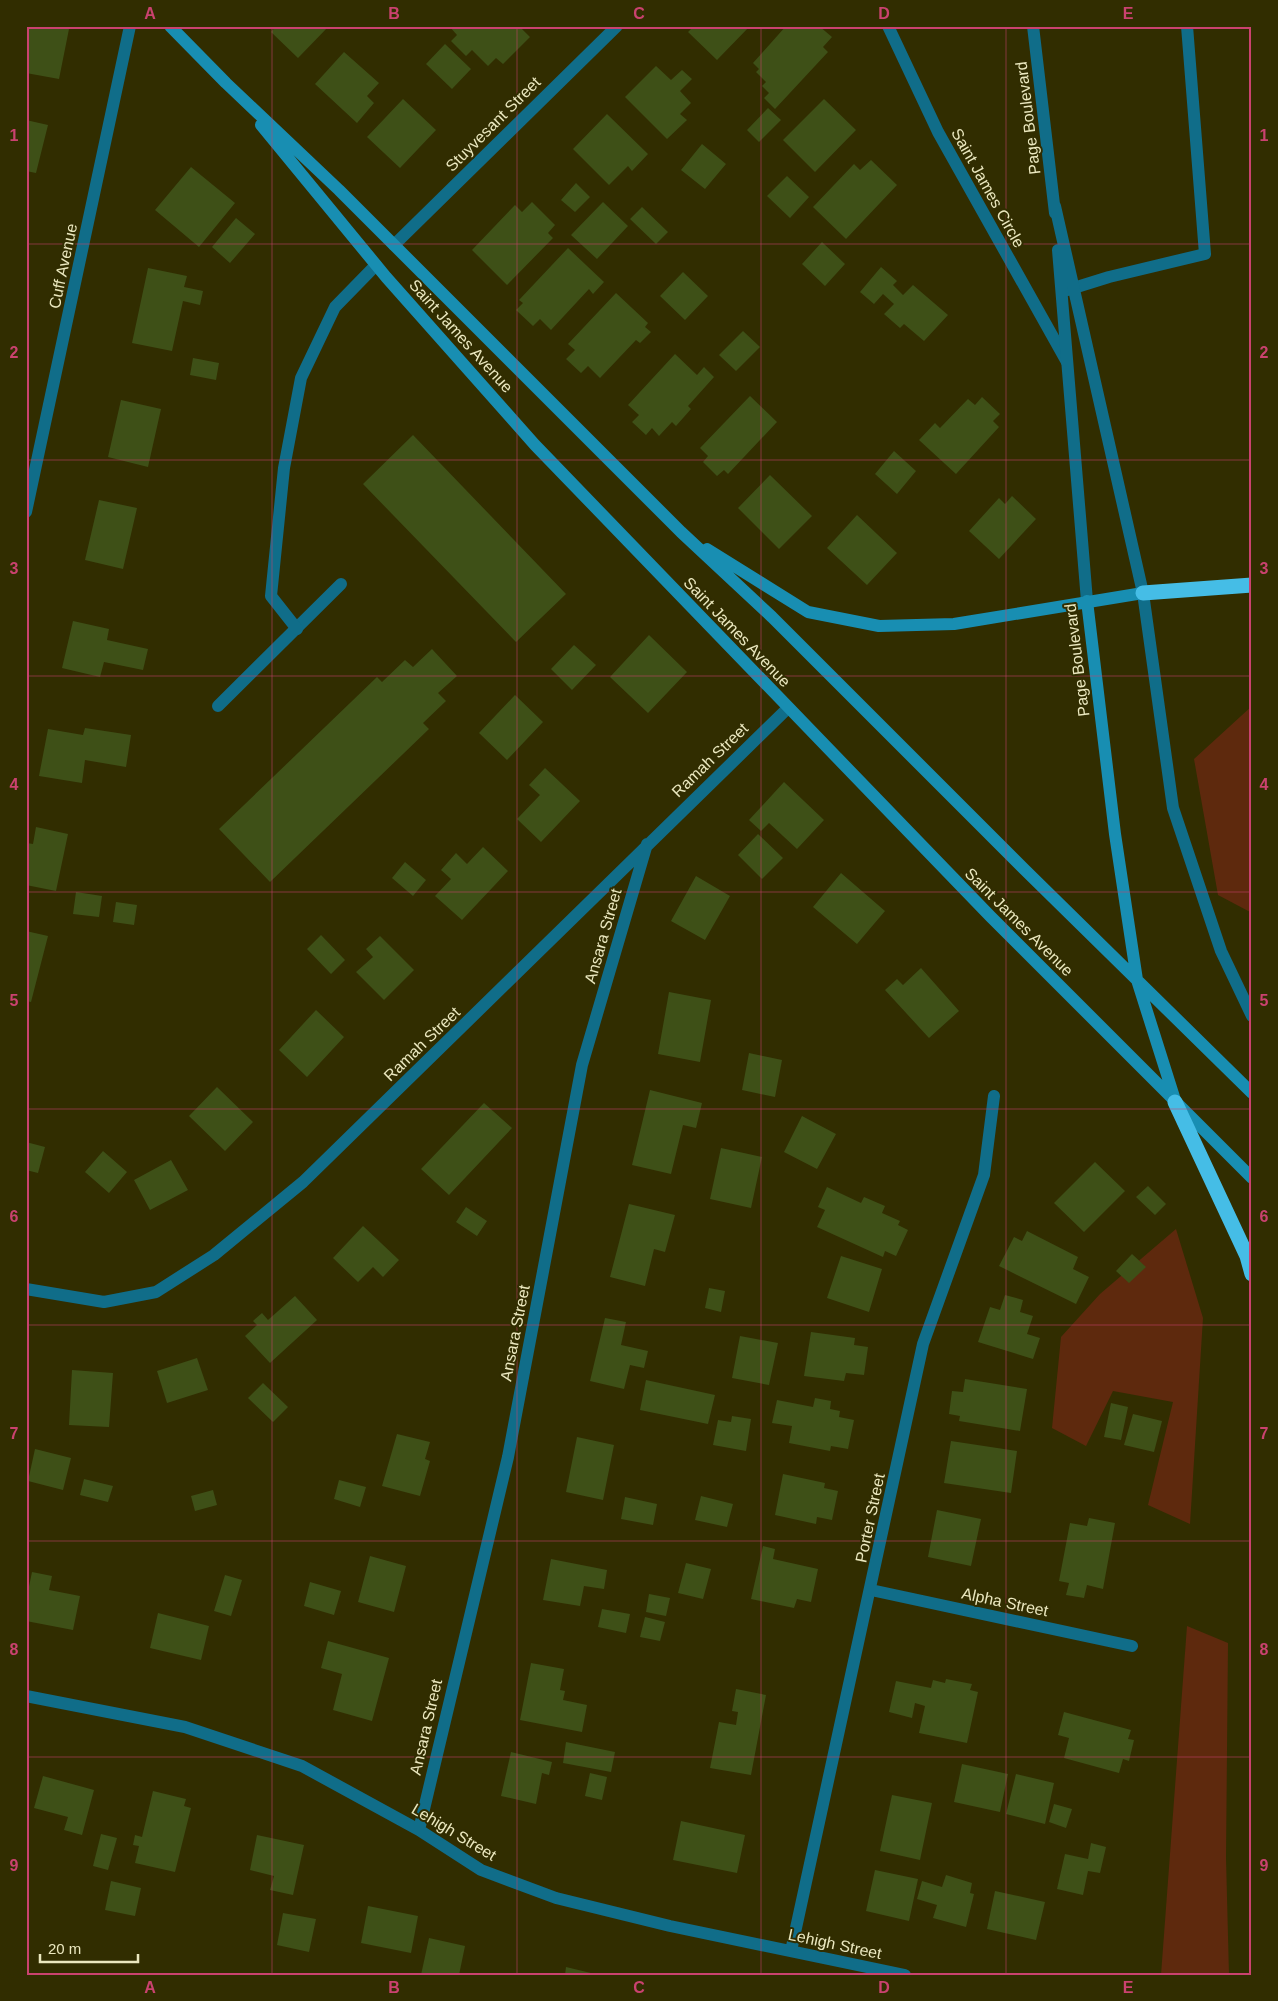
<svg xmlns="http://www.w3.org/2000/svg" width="1278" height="2001" font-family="Helvetica,sans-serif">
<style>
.green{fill:#5e290d}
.building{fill:#3e5017}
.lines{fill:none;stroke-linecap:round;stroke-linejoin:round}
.service{stroke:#106d89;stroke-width:12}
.minor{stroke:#106d89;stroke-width:12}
.tertiary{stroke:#106d89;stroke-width:12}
.secondary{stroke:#188eb2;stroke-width:12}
.motorway{stroke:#45bde6;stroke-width:15}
.grid{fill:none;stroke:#ca426f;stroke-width:1;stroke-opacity:0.55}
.labels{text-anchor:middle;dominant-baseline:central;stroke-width:4;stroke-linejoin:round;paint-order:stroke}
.street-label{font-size:16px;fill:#ebe8bf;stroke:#312d00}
.neatline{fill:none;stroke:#ca426f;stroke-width:2}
.grid-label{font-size:16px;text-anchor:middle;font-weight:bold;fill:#ca426f}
</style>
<rect width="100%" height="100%" fill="#312d00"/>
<path class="green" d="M1252 706V913L1218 895 1194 759Z
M1176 1229 1203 1318 1190 1524 1148 1505 1173 1402 1113 1391 1086 1446 1052 1428 1061 1337 1100 1294Z
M1187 1626 1228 1643 1226 1858 1229 1975H1161Z"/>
<path class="building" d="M26 26H53L69 29 59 79 26 73Z
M276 26H329L298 58 271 32Z
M449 26H519L530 37 503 64 496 58 488 66 472 50 466 56 451 41 457 35Z
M694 26H750L717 60 688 32Z
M786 26H819L832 37 823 47 828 52 775 109 764 98 769 93 762 86 766 82 756 72 759 69 753 63Z
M445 44 471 69 452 89 426 64Z
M344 52 379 83 367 96 374 103 357 123 315 84Z
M656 66 671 80 682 70 692 79 680 91 691 103 680 114 687 120 667 139 625 97Z
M403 99 436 130 400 168 367 137Z
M824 99 856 130 815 172 783 140Z
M768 108 781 120 759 142 747 130Z
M607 114 648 154 632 171 628 166 609 185 573 149Z
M26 120 48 125 36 173 26 171Z
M702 144 726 164 705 189 681 170Z
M871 160 897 185 846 239 813 207 854 164 860 170Z
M191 167 235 203 199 247 155 210Z
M787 176 809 197 790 218 767 196Z
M576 183 590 197 575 212 561 200Z
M532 202 555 225 548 233 553 238 507 285 472 250 515 205 522 212Z
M603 202 628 226 597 259 571 235Z
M642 207 668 232 656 244 630 219Z
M236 218 255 234 230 263 212 247Z
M822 242 845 264 825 286 802 264Z
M568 248 604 282 593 294 589 289 551 330 540 319 533 326 516 310 523 303 519 300Z
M881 267 897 281 893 285 903 295 913 285 948 315 924 341 904 324 900 328 884 314 894 304 883 294 874 304 860 292Z
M148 268 187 276 184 287 203 291 200 305 183 301 172 351 132 343Z
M683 272 708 296 685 320 660 296Z
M616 293 648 323 645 327 651 332 640 343 636 340 600 378 588 366 581 373 566 359 575 350 568 344Z
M743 331 760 347 736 371 719 355Z
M675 354 697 375 704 367 714 377 688 406 691 409 676 426 672 422 659 436 652 428 646 435 632 422 639 415 628 405Z
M193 358 219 363 216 380 190 375Z
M750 396 777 422 728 474 724 470 717 476 703 462 708 456 700 448Z
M982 397 1000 414 993 421 999 427 956 474 919 440 935 423 940 428 968 399 975 405Z
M121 400 161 409 148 467 108 457Z
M413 435 566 594 516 642 363 484Z
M894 451 916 471 897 494 875 474Z
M770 475 812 516 779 549 738 508Z
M1012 496 1036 519 999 559 969 531 999 498 1005 504Z
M99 500 137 508 123 569 85 560Z
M857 515 897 553 867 585 827 548Z
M73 621 109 629 107 640 148 649 143 670 104 662 100 677 62 668Z
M649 635 687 672 648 713 610 677Z
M574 645 596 665 572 690 551 669Z
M432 649 457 676 438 693 446 701 423 723 429 729 270 882 219 829 377 677 382 682 405 660 413 667Z
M515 695 543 722 507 760 479 733Z
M85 728 131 735 126 767 85 760 82 783 39 776 48 729 83 735Z
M545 768 580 801 541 842 517 819 540 795 529 785Z
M784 782 824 820 797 849 769 823 761 831 749 820Z
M36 827 68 834 56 891 26 885V848L27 843 33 844Z
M758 834 783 858 762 879 738 855Z
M483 847 508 871 462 920 435 896 451 879 441 870 456 853 467 864Z
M405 862 426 880 413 896 392 878Z
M841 873 885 911 857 944 813 907Z
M696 876 730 896 705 940 671 921Z
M76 892 102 896 99 917 73 914Z
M116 902 137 905 134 925 113 922Z
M26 931 48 936 31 1002 26 1001Z
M321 935 345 960 331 974 307 949Z
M380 936 414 970 384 1000 356 972 373 957 366 949Z
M921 968 959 1011 929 1038 885 990 897 979 903 985Z
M669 992 711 1000 700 1062 658 1054Z
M316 1010 344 1037 307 1077 279 1050Z
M749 1053 782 1060 775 1097 742 1090Z
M217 1087 253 1122 225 1151 189 1116Z
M650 1090 702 1103 696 1128 683 1125 671 1174 632 1165Z
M484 1103 512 1128 449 1195 421 1169Z
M802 1116 836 1134 817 1169 784 1152Z
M26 1142 45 1147 38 1173 26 1170Z
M721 1148 762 1157 751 1208 710 1199Z
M103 1151 127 1172 109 1193 85 1172Z
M171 1160 188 1190 150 1210 134 1180Z
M1095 1162 1125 1191 1084 1232 1054 1203Z
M1148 1186 1166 1204 1155 1215 1136 1197Z
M827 1187 861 1203 864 1197 885 1206 882 1213 900 1221 898 1225 908 1230 896 1256 885 1251 883 1257 817 1227 825 1210 818 1207Z
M629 1204 675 1215 665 1252 654 1249 645 1286 610 1277Z
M466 1207 487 1221 477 1236 456 1222Z
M363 1226 399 1260 383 1277 373 1267 358 1282 333 1258Z
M1027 1231 1078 1257 1073 1269 1089 1277 1076 1304 999 1266 1014 1237 1022 1241Z
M1132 1254 1146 1267 1129 1283 1116 1271Z
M841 1256 882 1269 869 1312 827 1298Z
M709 1288 725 1291 721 1312 705 1308Z
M1005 1295 1023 1300 1020 1312 1033 1316 1027 1334 1040 1338 1033 1359 978 1342 990 1307 1000 1310Z
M295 1296 317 1320 270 1363 245 1336 257 1325 253 1321 262 1313 268 1320Z
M605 1318 626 1322 621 1345 648 1351 644 1368 630 1365 624 1389 590 1381Z
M811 1332 855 1338 854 1345 868 1347 864 1375 846 1373 844 1381 804 1376Z
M740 1336 778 1343 769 1385 732 1378Z
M197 1358 208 1390 167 1403 157 1371Z
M72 1370 113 1373 109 1427 69 1425Z
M965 1379 1027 1389 1020 1431 959 1421 960 1416 949 1414 952 1391 963 1392Z
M646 1380 715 1395 708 1424 640 1410Z
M263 1383 288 1407 273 1422 248 1398Z
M815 1398 831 1401 830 1409 840 1411 839 1417 854 1420 848 1449 831 1446 830 1451 789 1443 792 1426 772 1423 777 1400 813 1407Z
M1111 1403 1128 1407 1121 1440 1104 1437Z
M1133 1414 1162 1421 1154 1452 1124 1445Z
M732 1416 751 1419 746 1451 713 1445 718 1420 731 1422Z
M397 1434 430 1442 425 1459 430 1461 420 1496 382 1486Z
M577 1437 614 1445 603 1500 566 1492Z
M951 1441 1017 1451 1011 1493 944 1483Z
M35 1449 71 1458 63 1490 28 1481Z
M783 1474 825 1483 824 1488 838 1491 832 1520 817 1517 816 1524 775 1515Z
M84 1479 113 1486 108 1502 80 1495Z
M339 1480 366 1487 360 1507 334 1499Z
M213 1490 217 1505 195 1511 191 1496Z
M701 1496 733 1504 727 1527 695 1520Z
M625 1497 657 1504 653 1525 621 1519Z
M937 1510 981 1519 971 1566 928 1557Z
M1089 1518 1115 1523 1103 1589 1087 1585 1084 1598 1066 1595 1069 1583 1059 1581 1070 1523 1087 1526Z
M763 1546 775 1549 773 1559 818 1569 811 1602 797 1599 794 1608 751 1599Z
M370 1556 406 1566 394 1612 358 1602Z
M551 1559 607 1570 604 1589 584 1586 580 1606 543 1600Z
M686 1563 711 1569 703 1599 678 1593Z
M32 1572 52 1576 49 1590 80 1596 73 1630 26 1621V1601Z
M225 1575 242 1580 231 1616 214 1611Z
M310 1582 341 1591 334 1615 304 1606Z
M649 1594 670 1598 666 1616 646 1612Z
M602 1609 630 1614 626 1633 598 1627Z
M158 1613 209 1626 201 1660 150 1648Z
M645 1617 665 1622 660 1641 640 1637Z
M328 1641 389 1658 372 1721 333 1710 342 1674 321 1668Z
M531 1663 564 1669 560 1690 565 1691 563 1700 587 1705 582 1732 520 1720Z
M946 1679 972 1684 970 1690 978 1692 967 1743 919 1733 925 1706 915 1703 912 1718 889 1712 896 1681 931 1688 933 1680 945 1683Z
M736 1689 766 1695 751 1775 710 1768 719 1722 736 1725 738 1712 732 1711Z
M1064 1712 1131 1730 1128 1739 1134 1740 1129 1761 1123 1759 1119 1773 1064 1758 1069 1738 1058 1735Z
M566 1742 615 1752 611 1772 563 1763Z
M511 1752 552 1762 549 1775 542 1773 536 1804 501 1796Z
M962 1764 1008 1774 1000 1812 954 1802Z
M590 1773 607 1777 602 1800 585 1796Z
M1016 1774 1054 1783 1045 1824 1006 1814Z
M43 1776 94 1790 82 1835 64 1830 68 1817 34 1808Z
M153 1791 186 1799 184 1806 191 1808 175 1872 135 1863 139 1846 133 1845 135 1835 142 1837Z
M892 1795 932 1803 920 1860 880 1851Z
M1054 1804 1072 1809 1066 1828 1049 1822Z
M681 1821 745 1835 737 1873 673 1860Z
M101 1834 117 1838 108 1870 93 1866Z
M257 1835 304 1845 293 1895 270 1890 274 1876 250 1870Z
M1091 1843 1106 1847 1100 1873 1088 1871 1083 1895 1057 1889 1065 1854 1088 1859Z
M875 1870 918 1879 909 1921 866 1911Z
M946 1875 972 1883 970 1893 974 1894 966 1927 933 1918 937 1905 917 1899 922 1881 942 1887Z
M111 1881 141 1888 135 1916 105 1910Z
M995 1891 1045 1902 1036 1940 987 1929Z
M368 1906 418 1916 411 1953 361 1943Z
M283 1913 316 1919 309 1952 277 1945Z
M429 1938 465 1946 459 1975H421Z
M566 1967 595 1974V1975H565Z"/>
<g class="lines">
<path class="service" d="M1064 291 1109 277 1205 254 1187 26
M218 706 341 584"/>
<path class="minor" d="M888 26 938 132 1067 362
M394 245 617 26
M26 512 130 26
M297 629 271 596 284 468 301 378 335 307 376 265
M26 1289 104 1302 156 1292 214 1255 303 1182 788 708
M871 1590 1132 1646
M26 1696 185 1727 302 1766 419 1830 481 1870 556 1898 670 1926 905 1975
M419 1830 508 1457 582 1065 647 844
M791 1951 923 1344 984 1175 994 1096"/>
<path class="tertiary" d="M1033 26 1055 213
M1055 206 1143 593 1173 808 1221 951 1252 1016
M1058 250 1087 601"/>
<path class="secondary" d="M170 26 226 83 339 190 681 532 772 617 1025 870 1252 1093
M261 125 386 277 535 445 990 916 1252 1178
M707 549 808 612 879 626 954 624 1143 593
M1087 601 1115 834 1137 980 1175 1100"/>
<path class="motorway" d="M1143 593 1252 585
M1175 1102 1247 1256 1252 1274"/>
</g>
<path class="grid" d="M272 26V1975M517 26V1975M761 26V1975M1006 26V1975M26 244H1252M26 460H1252M26 676H1252M26 892H1252M26 1109H1252M26 1325H1252M26 1541H1252M26 1757H1252"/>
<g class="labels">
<g class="street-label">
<text transform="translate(1028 118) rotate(-97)">Page Boulevard</text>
<text transform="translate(493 124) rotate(-45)">Stuyvesant Street</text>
<text transform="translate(988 188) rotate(61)">Saint James Circle</text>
<text transform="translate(63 266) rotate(-78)">Cuff Avenue</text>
<text transform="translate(461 336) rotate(48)">Saint James Avenue</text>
<text transform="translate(737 632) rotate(46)">Saint James Avenue</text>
<text transform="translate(1077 660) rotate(-97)">Page Boulevard</text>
<text transform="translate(710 760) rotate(-44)">Ramah Street</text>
<text transform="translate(1019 922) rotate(45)">Saint James Avenue</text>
<text transform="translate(603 936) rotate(-74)">Ansara Street</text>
<text transform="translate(422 1044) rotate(-44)">Ramah Street</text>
<text transform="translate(515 1333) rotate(-79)">Ansara Street</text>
<text transform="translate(870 1518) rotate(-78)">Porter Street</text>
<text transform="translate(1005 1602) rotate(12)">Alpha Street</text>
<text transform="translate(426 1727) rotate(-77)">Ansara Street</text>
<text transform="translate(454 1832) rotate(31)">Lehigh Street</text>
<text transform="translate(835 1944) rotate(12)">Lehigh Street</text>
</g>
</g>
<rect width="1278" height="2001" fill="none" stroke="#312d00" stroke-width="55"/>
<path d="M40 1954v8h98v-8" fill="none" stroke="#ebe8bf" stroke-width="2.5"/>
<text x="48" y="1954" font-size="15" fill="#ebe8bf" stroke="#312d00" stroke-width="4" paint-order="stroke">20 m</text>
<rect x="28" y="28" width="1222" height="1946" class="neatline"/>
<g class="grid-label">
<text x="150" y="19">A</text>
<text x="394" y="19">B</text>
<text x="639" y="19">C</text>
<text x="884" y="19">D</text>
<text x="1128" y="19">E</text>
<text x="14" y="141">1</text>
<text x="1264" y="141">1</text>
<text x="14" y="358">2</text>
<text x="1264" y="358">2</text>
<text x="14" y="574">3</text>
<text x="1264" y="574">3</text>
<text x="14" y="790">4</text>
<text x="1264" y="790">4</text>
<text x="14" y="1006">5</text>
<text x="1264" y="1006">5</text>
<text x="14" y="1222">6</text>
<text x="1264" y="1222">6</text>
<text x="14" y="1439">7</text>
<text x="1264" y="1439">7</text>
<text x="14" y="1655">8</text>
<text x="1264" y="1655">8</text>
<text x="14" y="1871">9</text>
<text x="1264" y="1871">9</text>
<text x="150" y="1993">A</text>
<text x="394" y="1993">B</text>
<text x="639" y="1993">C</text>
<text x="884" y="1993">D</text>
<text x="1128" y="1993">E</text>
</g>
</svg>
